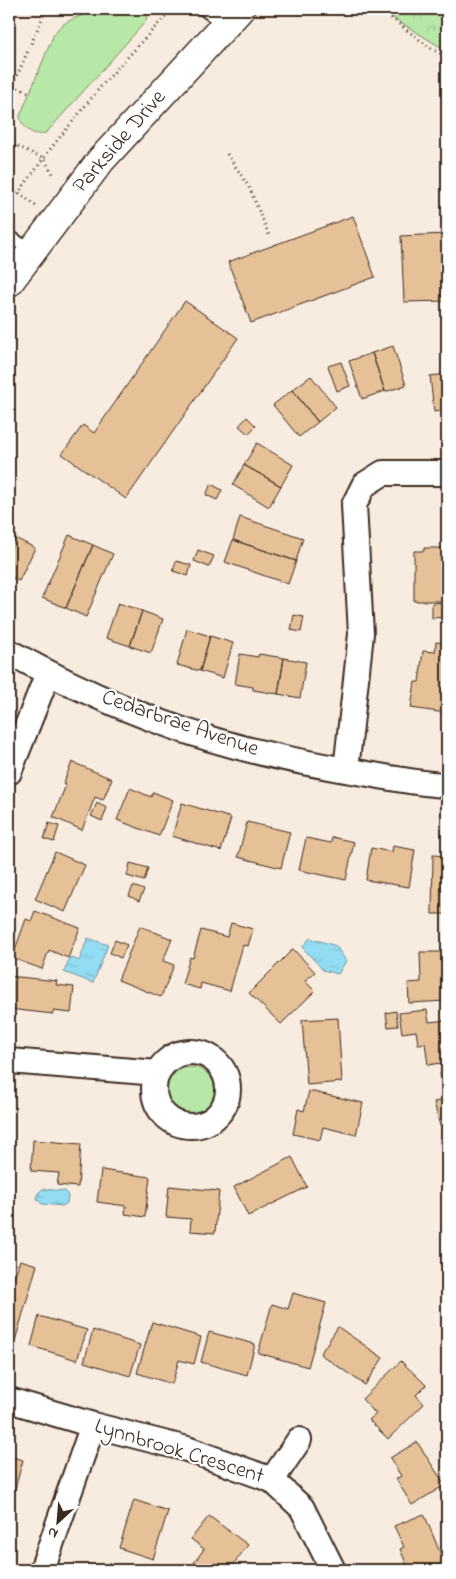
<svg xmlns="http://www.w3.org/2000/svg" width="456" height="1579" font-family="'Indie Flower',sans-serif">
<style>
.grass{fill:#b7e8a8;stroke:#798963}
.park{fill:url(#park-crowns);stroke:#798963}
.water{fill:url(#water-ripples);stroke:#6f959e}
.building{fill:#e6c097;stroke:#3b2a1e}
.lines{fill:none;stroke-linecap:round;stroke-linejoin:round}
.lane-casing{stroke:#3b2a1e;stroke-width:15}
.street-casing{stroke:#3b2a1e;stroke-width:28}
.secondary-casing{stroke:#3b2a1e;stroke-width:31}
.path{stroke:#3b2a1e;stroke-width:3;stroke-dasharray:1 4;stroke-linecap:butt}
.lane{stroke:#fff;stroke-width:11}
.street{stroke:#fff;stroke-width:24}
.secondary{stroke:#fff;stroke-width:28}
.labels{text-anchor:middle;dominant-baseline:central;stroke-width:4.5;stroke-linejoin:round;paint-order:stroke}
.street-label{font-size:22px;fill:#3b2a1e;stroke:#fff}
</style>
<defs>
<pattern id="park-crowns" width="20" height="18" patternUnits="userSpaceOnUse" patternTransform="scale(1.25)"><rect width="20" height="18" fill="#b7e8a8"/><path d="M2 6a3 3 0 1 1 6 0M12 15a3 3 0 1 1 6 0" fill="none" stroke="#9ec790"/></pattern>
<pattern id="water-ripples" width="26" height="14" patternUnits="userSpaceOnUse" patternTransform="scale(1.25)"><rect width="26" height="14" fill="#92ddf3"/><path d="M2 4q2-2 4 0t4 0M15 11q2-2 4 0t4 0" fill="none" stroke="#7fbed0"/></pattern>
</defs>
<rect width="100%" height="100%" fill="#f8ece0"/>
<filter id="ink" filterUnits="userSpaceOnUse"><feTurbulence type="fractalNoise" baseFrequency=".02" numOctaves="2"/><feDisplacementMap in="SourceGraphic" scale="10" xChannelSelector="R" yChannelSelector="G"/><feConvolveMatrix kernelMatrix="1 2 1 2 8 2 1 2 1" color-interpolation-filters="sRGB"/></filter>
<g filter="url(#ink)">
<path class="grass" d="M103 9H144L147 16 146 21 47 132C36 139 21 128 20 116L54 34C64 18 85 15 103 9Z
M167 1091a24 24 0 1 1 48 0a24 24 0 1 1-48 0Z"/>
<path class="park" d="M378 9H447V51Z"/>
<path class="water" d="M88 938 108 945 93 983 64 972 70 957 79 961Z
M310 938 336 946 346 961 338 974 323 970 302 947Z
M43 1189 65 1191 68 1196 67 1203 62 1206 42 1204 37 1199 38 1193Z"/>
<path class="building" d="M353 216 375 277 251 323 228 262Z
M447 234V301L404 302 401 236Z
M185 301 238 338 126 499 62 454 83 425 94 433Z
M393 346 406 385 385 392 372 353Z
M372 353 385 391 362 399 349 361Z
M341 362 350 386 337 391 328 366Z
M447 374V410L434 412 430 376Z
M311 376 336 407 318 422 292 390Z
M292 390 318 422 299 437 273 405Z
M247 417 256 426 248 434 239 426Z
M257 443 293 465 281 486 244 465Z
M244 465 281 486 269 507 233 485Z
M211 484 222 490 217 500 206 495Z
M240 517 303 538 296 561 233 540Z
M9 535 15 538 9 551Z
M69 535 93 545 66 608 42 598Z
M15 538 35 548 19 581 9 576V551Z
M233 540 296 561 288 584 225 562Z
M93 545 113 554 86 617 66 608Z
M424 548H446V601H414V551H424Z
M198 550 214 556 209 567 194 561Z
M176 561 191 565 188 576 173 571Z
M447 602V617L432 618V603Z
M118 603 142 611 130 646 106 638Z
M142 611 163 619 151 653 130 646Z
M294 615 304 617 301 632 291 630Z
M187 629 210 636 200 671 177 665Z
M210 636 233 643 223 678 200 671Z
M436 642 447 643 446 713 411 708 415 682H419L423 651 435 652Z
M240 654 258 657 259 654 284 658 278 694 253 690V687L235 684Z
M284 658 306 662 300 698 278 694Z
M72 762 112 779 103 800 95 797 82 830 53 817 66 785 63 784Z
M130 788 151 797 153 792 173 800 159 836 117 820Z
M97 803 107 808 102 821 91 816Z
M182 803 231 818 221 851 172 836Z
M247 822 290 832 281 868 238 857Z
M49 823 59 826 54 842 44 839Z
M332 837 354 842 346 880 299 870 306 838 331 843Z
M393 846 415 850 409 887 366 880 371 848 392 852Z
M55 852 85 865 65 912 35 899Z
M433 855 447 856V914H432Z
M130 863 148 868 144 881 127 876Z
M133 886 144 890 139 901 129 896Z
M35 911 80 928 68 958 49 950 42 969 12 958 26 919 31 921Z
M231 923 253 929 248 946 243 945 230 991 201 983 200 989 182 984 190 957 193 958 201 930 227 937Z
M140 926 172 939 163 961 174 965 161 997 118 980Z
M115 940 127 945 121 958 110 953Z
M293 949 315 972 305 981 315 991 281 1024 249 993Z
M420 952H447V1001L409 1003 408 983 421 982Z
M9 976 57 981 56 985 74 987 71 1013 53 1011V1014L9 1009Z
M427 1010 429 1022 447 1020V1062L428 1065 425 1043 418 1044 416 1031 402 1033 399 1013Z
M396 1011 398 1026 388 1027 386 1013Z
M338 1018 342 1082 307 1085 302 1020Z
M447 1071V1125L440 1126 434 1102 446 1100 440 1073Z
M309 1091 363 1103 356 1135 323 1127 320 1140 293 1134 298 1109 304 1111Z
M33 1140 81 1144 78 1187 57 1185 59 1173 31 1171Z
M292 1157 307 1187 248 1216 234 1187Z
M101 1170 150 1177 145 1217 125 1214 126 1206 97 1202Z
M169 1186 219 1191 215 1233 190 1231 191 1219 166 1217Z
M20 1260 37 1265 15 1341 9 1339V1276L14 1278Z
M293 1293 326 1303 308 1367 258 1353 272 1304 288 1309Z
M39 1316 87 1330 77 1360 31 1346Z
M152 1322 201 1337 194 1364 179 1360 172 1384 137 1373Z
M338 1327 383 1358 365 1385 320 1354Z
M93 1330 140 1345 130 1376 84 1362Z
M209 1332 255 1344 247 1375 201 1362Z
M401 1361 426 1385 416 1395 424 1404 388 1439 369 1420 376 1414 362 1399Z
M417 1442 445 1485 412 1505 396 1479 401 1476 390 1458Z
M9 1456 23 1460 13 1496 9 1495Z
M134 1500 168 1511 153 1559 119 1548Z
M424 1514 444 1562 425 1570H409L400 1549 404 1547 394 1526Z
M209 1516 248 1545 229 1570H195L191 1567 204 1549 191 1539Z"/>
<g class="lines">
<defs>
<path id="lane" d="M203 9 225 25
M9 236 32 251"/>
<path id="street" d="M9 652C80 691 157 725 235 746 275 757 316 765 357 772 387 777 417 784 447 785
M346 770 361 634 354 505 364 485 383 473H447
M9 772 48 673
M154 1089a37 37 0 1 1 74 0a37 37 0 1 1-74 0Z
M9 1061 158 1073
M9 1400 93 1425 187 1449 272 1480 302 1508 333 1570
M272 1480 299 1440
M42 1570 93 1425"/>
<path id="secondary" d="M9 282 101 160 240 9"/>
</defs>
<use href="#lane" class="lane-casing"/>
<use href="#street" class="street-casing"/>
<use href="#secondary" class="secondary-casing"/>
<path class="path" d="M99 9 100 10
M379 9 432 49 447 57
M45 12 57 9
M9 83 30 93
M9 94 45 12 44 9
M9 142 44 159 55 177
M227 154 249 187 269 235
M9 160 16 145
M19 193 36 206
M9 206 52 147 103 84 172 9
M9 325 16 330"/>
<use href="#lane" class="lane"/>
<use href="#street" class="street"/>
<use href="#secondary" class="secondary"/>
</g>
</g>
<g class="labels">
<g class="street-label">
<text transform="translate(120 142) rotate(-49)">Parkside Drive</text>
<text transform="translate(180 724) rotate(19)">Cedarbrae Avenue</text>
<text transform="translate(179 1452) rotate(17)">Lynnbrook Crescent</text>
</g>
</g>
<rect width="456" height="1579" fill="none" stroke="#fff" stroke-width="30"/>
<rect x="15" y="15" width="426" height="1549" fill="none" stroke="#3b2a1e" stroke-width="2" filter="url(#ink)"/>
<g transform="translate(58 1522) rotate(206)" stroke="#ffffff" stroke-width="4" paint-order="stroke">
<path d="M0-4L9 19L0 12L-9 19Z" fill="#3b2a1e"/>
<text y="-8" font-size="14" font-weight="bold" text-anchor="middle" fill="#3b2a1e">N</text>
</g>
</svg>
